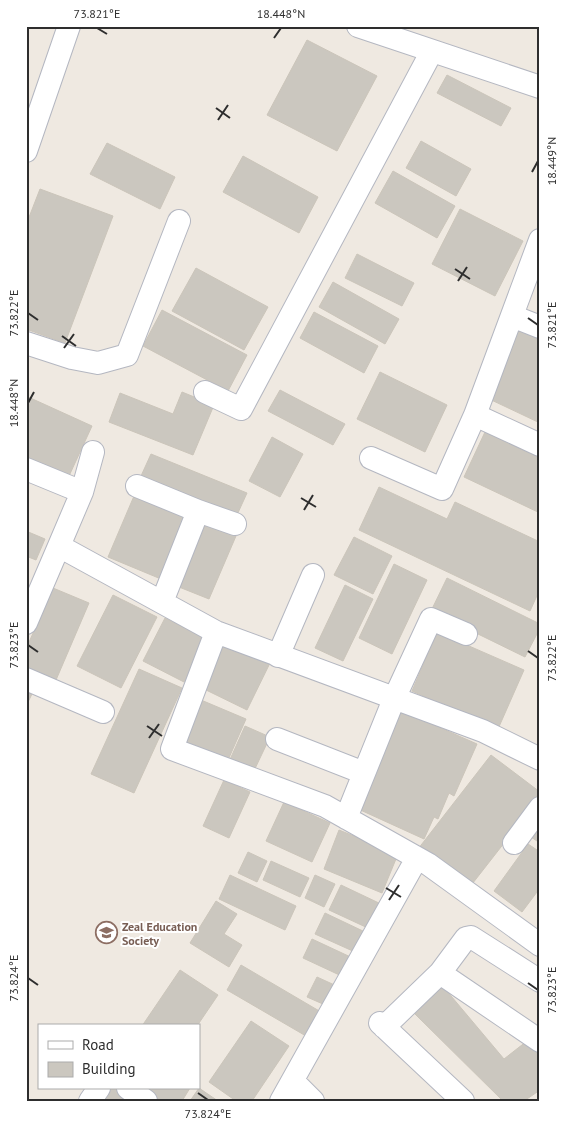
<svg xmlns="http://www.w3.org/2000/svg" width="566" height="1127" font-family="'PT Sans',sans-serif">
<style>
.building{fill:#cbc7bf;stroke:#cbc5ba}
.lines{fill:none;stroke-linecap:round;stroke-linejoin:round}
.minor-casing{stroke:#b4b7c1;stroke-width:24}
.minor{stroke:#fff;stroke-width:22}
.ticks{fill:none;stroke:#2e2e2e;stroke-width:2}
.labels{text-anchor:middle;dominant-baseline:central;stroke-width:4;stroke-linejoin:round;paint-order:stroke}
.education-label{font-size:12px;font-weight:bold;fill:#785e54;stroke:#fff;text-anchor:start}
.neatline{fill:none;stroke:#2e2e2e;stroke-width:2}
.ticks-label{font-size:12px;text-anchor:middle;fill:#2e2e2e}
</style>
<rect width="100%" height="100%" fill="#efe9e1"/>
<path class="building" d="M307 40 377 76 337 151 267 115Z
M447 75 511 108 501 126 437 93Z
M421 141 471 169 456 196 406 168Z
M107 143 175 177 160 209 90 174Z
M243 156 318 197 299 233 223 192Z
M393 171 455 206 437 238 375 203Z
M40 189 113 216 65 343 26 329V225Z
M460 209 523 241 495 296 432 264Z
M357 254 414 283 402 306 345 278Z
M196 268 268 307 244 350 172 311Z
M333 282 399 319 385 344 319 307Z
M162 310 247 355 228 391 143 346Z
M314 312 378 346 364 373 300 338Z
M520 324 540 333V423L485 397Z
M380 372 447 405 425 452 357 419Z
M280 390 345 424 333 445 268 411Z
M182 392 214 405 193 455 109 422 120 393 173 414Z
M26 396 92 426 69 476 26 457Z
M485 432 540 458V513L464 477Z
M272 437 303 454 280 497 249 481Z
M151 454 247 493 237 515 141 476Z
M379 487 447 519 455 502 540 542V589L530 611 359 530Z
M134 496 187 518 161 579 108 557Z
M206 523 236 536 209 599 179 587Z
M26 531 45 539 36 560 26 556Z
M354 537 392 556 373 594 334 575Z
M394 564 427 580 392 654 359 638Z
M447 578 540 624V628L525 657 431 611Z
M345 585 373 599 343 661 315 648Z
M53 588 89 603 56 680 26 667V649Z
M113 595 157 617 121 688 77 666Z
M165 618 206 639 184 682 143 661Z
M437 632 524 670 498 729 412 691Z
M226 640 271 661 247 710 202 688Z
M139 669 182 688 134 793 91 774Z
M26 688 33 692 26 706Z
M201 700 246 719 225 767 181 747Z
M400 710 477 744 454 796 449 793 438 819 434 817 424 839 356 808Z
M245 726 270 737 252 775 228 764Z
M491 755 540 792V797L469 888 418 849Z
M224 780 250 792 229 838 203 826Z
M284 802 330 823 312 862 266 841Z
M540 824V843L531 837Z
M339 830 398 854 382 893 324 869Z
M528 844 540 852V888L522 912 494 891Z
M248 852 267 861 257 882 238 873Z
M271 861 309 878 300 897 263 880Z
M230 875 296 906 285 930 219 899Z
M315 875 335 884 324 907 305 898Z
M341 885 381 904 370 929 329 910Z
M216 901 237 914 224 934 242 945 229 967 190 943Z
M325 913 365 932 355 952 315 934Z
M312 939 357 960 348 979 303 958Z
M241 965 321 1012 306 1036 227 990Z
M180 970 218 995 197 1026H142Z
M317 977 341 988 332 1008 307 997Z
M441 984 504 1059 527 1041 540 1053V1090L524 1101H503L415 1014Z
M251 1021 289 1046 252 1101H236L209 1082Z
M103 1088H116L136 1101H95Z
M143 1088H190L182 1101H161Z
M199 1088 218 1101H190Z"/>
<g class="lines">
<defs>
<path id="minor" d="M358 26 540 87
M26 151 69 26
M512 316 540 327
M26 343 72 358 98 363 127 355 179 221
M205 392 241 409 432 51
M475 415 540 445
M371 458 442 489 475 415 540 240
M26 469 82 492
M137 486 198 511
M59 546 82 492 93 452
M162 602 198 511 235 524
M26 623 59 546 216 632 483 731 540 759
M216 632 172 749 325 806 428 864 540 945
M278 656 313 575
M26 679 103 712
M277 739 364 773
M346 818 394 699 431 619 466 634
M514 843 540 808
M440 973 466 938 471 937 540 981
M380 1023 463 1101
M384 1027 440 973 540 1041
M293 1081 313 1101
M128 1088 146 1101
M90 1101 99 1088
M281 1101 417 858"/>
</defs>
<use href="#minor" class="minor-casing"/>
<use href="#minor" class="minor"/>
</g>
<path class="ticks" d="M97 28 107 34M274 38 281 28M216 108 230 118M218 120 228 105M532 172 538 161M455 269 470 279M458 281 467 267M28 313 38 320M528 318 538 325M62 336 76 346M64 348 74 334M28 403 34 392M301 498 316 507M304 510 313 495M28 645 38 652M528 651 538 658M147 726 162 736M149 738 159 724M386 888 401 897M389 900 399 885M28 978 38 985M528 983 538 990M198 1093 208 1100"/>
<defs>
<symbol id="university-ring" viewBox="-11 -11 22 22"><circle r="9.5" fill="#fff" stroke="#8d6e63" stroke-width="1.5"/><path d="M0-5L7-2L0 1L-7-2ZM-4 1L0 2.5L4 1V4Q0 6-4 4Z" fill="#8d6e63"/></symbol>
</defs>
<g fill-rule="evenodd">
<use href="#university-ring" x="94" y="920" width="25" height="25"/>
</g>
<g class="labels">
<g class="education-label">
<text x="122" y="926">Zeal Education<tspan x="122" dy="14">Society</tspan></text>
</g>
</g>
<rect width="566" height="1127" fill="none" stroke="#ffffff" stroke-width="55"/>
<rect x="38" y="1024" width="162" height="65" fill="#ffffff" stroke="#ababab"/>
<rect x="48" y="1041" width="25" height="8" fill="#ffffff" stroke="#ababab"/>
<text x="82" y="1050" font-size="15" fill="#2e2e2e">Road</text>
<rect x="48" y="1062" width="25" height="15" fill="#cbc7bf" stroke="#ababab"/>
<text x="82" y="1074" font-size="15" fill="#2e2e2e">Building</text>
<rect x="28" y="28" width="510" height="1072" class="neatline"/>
<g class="ticks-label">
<text x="97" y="18">73.821°E</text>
<text x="281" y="18">18.448°N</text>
<text transform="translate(552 161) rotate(-90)" y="4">18.449°N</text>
<text transform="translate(14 313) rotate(-90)" y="4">73.822°E</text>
<text transform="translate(552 325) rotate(-90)" y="4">73.821°E</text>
<text transform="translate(14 403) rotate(-90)" y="4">18.448°N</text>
<text transform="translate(14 645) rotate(-90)" y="4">73.823°E</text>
<text transform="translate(552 658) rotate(-90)" y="4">73.822°E</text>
<text transform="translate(14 978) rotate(-90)" y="4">73.824°E</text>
<text transform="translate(552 990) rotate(-90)" y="4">73.823°E</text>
<text x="208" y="1118">73.824°E</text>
</g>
</svg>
